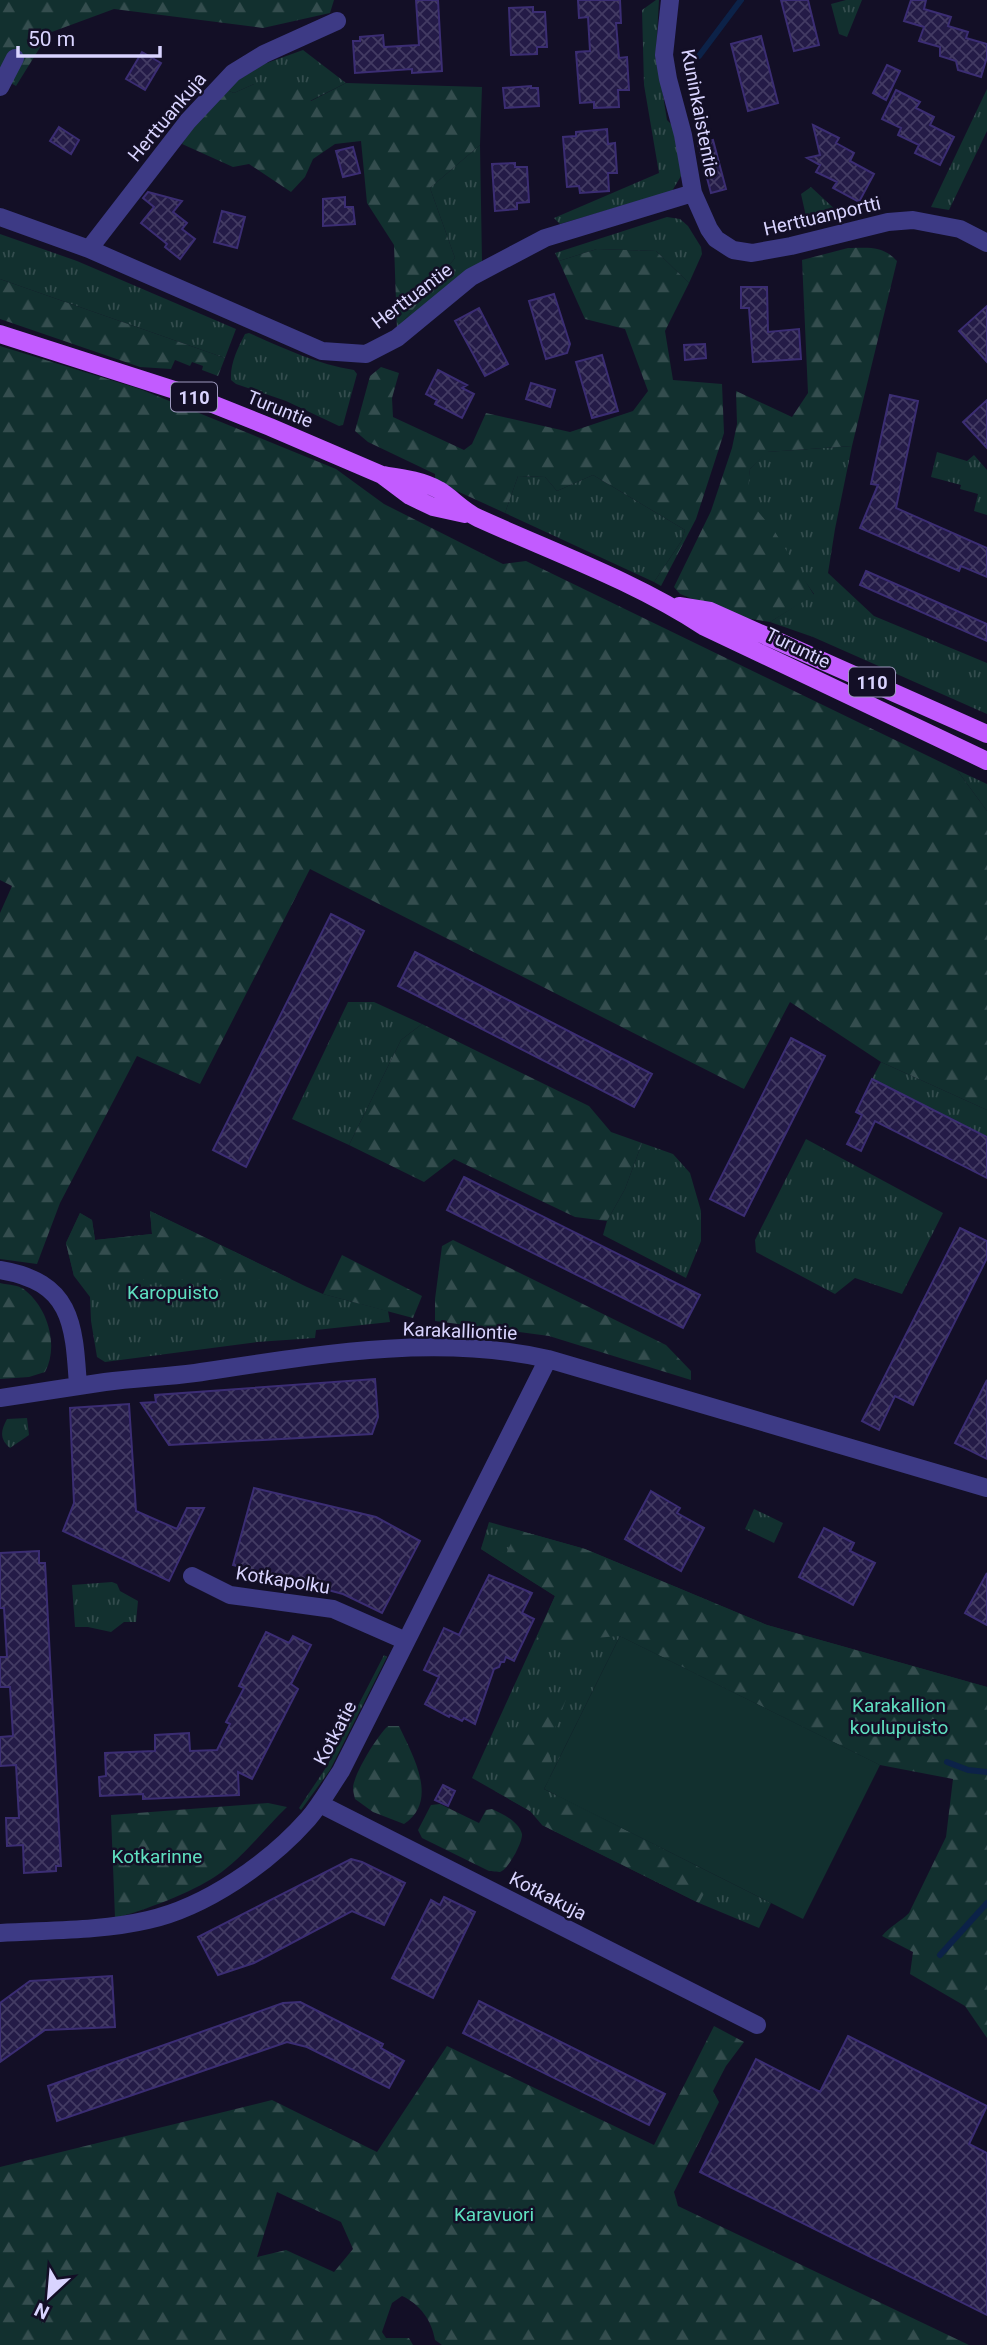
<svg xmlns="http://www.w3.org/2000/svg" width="987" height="2345" font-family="Roboto,sans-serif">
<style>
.grass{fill:url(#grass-tufts)}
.forest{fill:url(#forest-firs);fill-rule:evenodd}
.pitch{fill:#12302f}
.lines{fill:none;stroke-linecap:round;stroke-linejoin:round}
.stream{stroke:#0c2248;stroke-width:6}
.building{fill:url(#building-cross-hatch);stroke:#3b2d73;stroke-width:2}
.minor{stroke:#3d3a85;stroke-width:18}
.major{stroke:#c25bff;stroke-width:18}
.labels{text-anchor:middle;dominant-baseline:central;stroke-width:5;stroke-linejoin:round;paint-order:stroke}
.shield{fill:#130f26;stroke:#9e99be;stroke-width:2}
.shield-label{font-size:18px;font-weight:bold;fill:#d9d4ff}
.street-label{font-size:19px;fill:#d9d4ff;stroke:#130f26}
.park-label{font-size:19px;fill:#5fe0c0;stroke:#130f26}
</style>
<defs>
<pattern id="grass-tufts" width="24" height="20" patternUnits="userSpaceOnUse" patternTransform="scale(1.75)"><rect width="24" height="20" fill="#12302f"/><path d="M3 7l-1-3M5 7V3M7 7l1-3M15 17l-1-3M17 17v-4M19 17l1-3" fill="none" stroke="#344d4e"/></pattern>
<pattern id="forest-firs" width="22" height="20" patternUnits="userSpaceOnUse" patternTransform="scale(1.75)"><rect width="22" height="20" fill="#12302f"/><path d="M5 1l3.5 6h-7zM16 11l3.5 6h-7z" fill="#344d4e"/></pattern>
<pattern id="building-cross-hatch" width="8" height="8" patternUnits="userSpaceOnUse" patternTransform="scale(1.75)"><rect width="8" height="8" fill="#241b47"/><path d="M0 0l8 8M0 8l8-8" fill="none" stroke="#433b63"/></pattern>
</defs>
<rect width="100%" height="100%" fill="#130f26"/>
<path class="grass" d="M656 0H659L656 52 667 120 680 133 682 160 681 176 672 191 560 224 554 218 659 173 644 85 642 10Z
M846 0H862L847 37 839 34 831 4Z
M303 50 346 83 310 101 254 84 234 93 224 89 264 64Z
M987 89V131L949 210 931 207Z
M480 145 482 262 397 329 455 258 430 188Z
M811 187 839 213 807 221 801 194Z
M667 217 680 219 688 226 701 247 702 254 689 283 656 251 597 249 559 261 555 253Z
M0 234 77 261 236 329 225 358 0 279Z
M249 333C284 348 316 364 354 370L357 374 343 425 339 426 286 401 236 384 231 380C230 363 238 348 245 334Z
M852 446 835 529 828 573 874 616 987 663V714L813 637 770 622 814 594 746 498 750 469 766 452Z
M937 452 967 461 974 455 987 470V515L974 511 978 494 960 489 961 485 931 477Z
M593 475 685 530 682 540 654 582 505 513 518 476 545 477 557 491Z
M957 770 987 784V811Z
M348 1002H374L422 1024 401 1040 349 1145 292 1119Z
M881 1062 987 1110V1137L872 1079Z
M806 1139 943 1213 902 1294 855 1278 835 1294 756 1252 755 1240Z
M642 1143 673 1154 690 1173 701 1211V1241L686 1278 603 1235 607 1221 625 1189Z
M150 1211 307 1287 323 1294 388 1311 390 1322 316 1330 315 1338 257 1342 105 1362 97 1357 91 1321 90 1297 74 1276 66 1243 80 1213 92 1220 95 1240 152 1234Z
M27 1418 29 1435 10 1448C0 1439 0 1432 7 1419Z
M754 1509 783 1523 774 1543 745 1529Z
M489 1522 585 1549 767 1625 987 1687 880 1765 620 1636 544 1789 771 1903 759 1928 699 1903 542 1825 530 1811 472 1778 555 1596 481 1549Z
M112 1582 117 1584 120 1591 138 1601 136 1622H124L111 1632 88 1627H75L72 1585Z
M384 1655 387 1657 330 1770 301 1810 299 1808 327 1766Z"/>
<path class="forest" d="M0 0H334L330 13 263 28 114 9 49 33 16 86 0 77Z
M292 83 311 101 346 83 482 87 480 145 430 188 455 258 397 329 394 245 367 203 361 141 335 144 313 159 305 177 291 192 249 164 233 167 182 144 196 121 224 89 234 93 254 84Z
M848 248C869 248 882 245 897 261L852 446 767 452 750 469 747 498 775 532 814 595 770 622 739 617 680 594 674 587 711 511 732 448 737 424 736 391 792 417 808 393 802 260Z
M597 249 656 251 689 283 665 331 673 380 722 384 724 433 696 519 661 586 654 582 682 540 685 530 593 475 557 491 545 477 518 476 505 513 435 481V474L368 442 355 431 370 376 381 367 399 373 392 398 393 417 464 450 472 444 486 413 570 432 633 411 648 391 625 329 585 319 559 261Z
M0 279 225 358 218 376 202 370 203 366 192 362 190 366 175 360 171 369 140 367 0 319Z
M0 346 140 389 336 469 384 504 503 564 526 561 957 770 987 811V1110L881 1062 790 1002 744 1089 310 869 200 1084 137 1056 60 1203 37 1264 0 1259V913L12 886 0 880Z
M422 1024 589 1106 611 1132 642 1143 625 1189 607 1221 575 1217 454 1159 424 1182 349 1145 401 1040Z
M150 1211 291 1279 149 1280 74 1276 66 1243 80 1213 92 1220 95 1240 152 1234Z
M453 1240 666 1345 691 1371V1380L549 1336 435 1321V1299L442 1246Z
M342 1255 422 1296 413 1318 323 1294Z
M0 1283C8 1285 21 1285 26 1291 48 1309 59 1346 45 1372L29 1377 0 1379Z
M517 1530 585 1549 767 1625 987 1687V2038L965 2006 910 1974 913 1952 882 1936C890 1926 900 1922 909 1913L946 1837 953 1779 880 1765 620 1636 594 1638 568 1658 537 1637 555 1596 481 1549 483 1543 506 1554Z
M569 1692 550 1741V1778L530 1811 495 1791 508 1747 522 1717Z
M388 1726H399C412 1754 440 1801 404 1824L373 1812 355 1799C354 1795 353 1791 353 1787 355 1772 377 1736 388 1726Z
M557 1795 714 1875 699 1903 542 1825Z
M268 1803 287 1807C264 1829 243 1858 216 1876 193 1892 143 1911 115 1918L111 1815Z
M440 1804 479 1823 486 1810 492 1809C502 1814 519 1821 522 1834 523 1842 508 1870 500 1872 499 1872 490 1871 489 1871L422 1838 418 1830 431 1805Z
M714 2026 744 2042 726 2066 713 2091 719 2102 674 2192 678 2206 969 2345H442L435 2340C432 2321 420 2304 402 2296L392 2303 382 2332 386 2338H409L413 2345H0V2167L272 2100 377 2152 447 2046 654 2145ZM277 2192 341 2222 353 2249 334 2272 286 2250 257 2257Z"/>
<path class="pitch" d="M620 1636 880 1765 803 1919 544 1789Z"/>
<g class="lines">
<path class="stream" d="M699 56 741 0
M947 1762 968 1770 987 1772
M940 1955 987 1903"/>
</g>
<path class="building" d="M416 0H438L442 71 412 73V69L355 73 353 41H360V37L383 35 384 47 419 45Z
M578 0H620L621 23H616L619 58 627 57 629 90H618L619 107 594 108V102L580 103 576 52 590 51 588 17 579 18Z
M781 0H808L819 45 794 51Z
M911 0H926L924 9 951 17 948 26 968 32 966 38 987 44V57L981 77 958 70 956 61 940 56V47L919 41 924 27 904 21Z
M533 7V12H545L547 47H537V54L511 55 509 8Z
M761 36 778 103 748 111 731 44Z
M142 52 161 63 145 90 126 79Z
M887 65 900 71 886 100 873 93Z
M531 86V88H538L539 106 505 108 503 88Z
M896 90 920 102 916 108 934 117 930 125 954 137 940 165 915 153 919 145 898 135 901 128 882 119Z
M813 125 839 138 836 143 854 153 850 161 874 174 859 202 833 188 837 182 816 172 820 165 807 158 820 155Z
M59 127 79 140 71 154 50 141Z
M607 129 608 144 615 143 617 173H608L609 191 580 193 579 186 567 187 563 137 576 136V132Z
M713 140 726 189 711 193 698 144Z
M353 147 360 173 343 177 336 151Z
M515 163V167H527L529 202 517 203V209L495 211 492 164Z
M148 192 182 201 173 212 187 223 182 229 195 239 180 259 165 247 167 244 141 223 154 207 143 198Z
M345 197V207H353L355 224 323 226V199Z
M222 211 245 217 237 248 214 242Z
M741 287H767L768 332 799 329 801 359 753 362 749 308H741Z
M554 294 570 344 567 353 546 359 529 301Z
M987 306V362L959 331Z
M479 308 508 364 485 376 455 321Z
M705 344 706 358 685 360 684 345Z
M602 355 618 411 592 418 576 362Z
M438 370 467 385 462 388 474 394 462 418 435 404 437 400 426 394Z
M531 383 555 390 550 407 526 399Z
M890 395 918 401 896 508 987 548V577L961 566 959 571 860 528 878 485 871 484Z
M987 400V448L963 422Z
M866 571 987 624V641L860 585Z
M331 914 364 931 246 1167 213 1150Z
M415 952 652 1074 634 1107 398 986Z
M791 1038 825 1056 744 1216 710 1199Z
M872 1079 987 1137V1178L875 1121 861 1151 847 1144 862 1115 856 1112Z
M464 1177 700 1295 683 1328 447 1210Z
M960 1228 987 1241V1258L913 1405 895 1396 879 1430 862 1421Z
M375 1379 378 1417 372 1434 169 1445 141 1403 156 1402 155 1395Z
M987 1380V1459L955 1443Z
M129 1404 136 1511 177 1529 187 1508H204L169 1581 63 1531 74 1503 70 1408Z
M254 1488 376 1517 420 1541 382 1613 343 1594 233 1565Z
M651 1491 680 1508 677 1513 704 1528 681 1571 625 1539Z
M824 1528 854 1543 850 1551 875 1563 853 1605 799 1577Z
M39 1551V1563H45L61 1866H56V1871L24 1873 23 1845 7 1846 6 1818H19L16 1765 0 1766V1737L13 1736 10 1687H0V1657H7L4 1608H0V1553Z
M987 1573V1625L965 1613Z
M489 1575 532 1593 522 1613 534 1619 514 1661 506 1657 504 1662H501L499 1667 494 1669 475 1724 464 1718 462 1721 450 1715 449 1717 425 1704 439 1677 424 1670 444 1628 459 1635Z
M266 1632 289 1643 293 1636 311 1645 291 1684 298 1689 252 1779 238 1772 239 1795 143 1799V1794L100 1796 99 1777 106 1776 105 1753 155 1751V1735L189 1733 190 1751 217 1750 230 1724 226 1722 244 1688 239 1686Z
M443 1785 455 1791 448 1806 435 1800Z
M351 1859 362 1862 405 1883 384 1925 352 1911 254 1963 218 1975 198 1937Z
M444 1897 475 1912 433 1998 392 1978 431 1900 440 1905Z
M112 1976 115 2027 45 2030 0 2062V2003L30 1981Z
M479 2001 665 2094 649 2125 463 2033Z
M300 2002 383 2044 381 2048 404 2061 389 2088 307 2047 287 2042 57 2121 48 2086 283 2003Z
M848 2036 987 2106 969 2144 987 2153V2315L700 2172 756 2059 820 2092Z"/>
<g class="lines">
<path class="minor" d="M670 0 664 55 668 79 683 135 693 193 709 229 716 239 733 250 752 253 791 246 888 222 913 220 960 229 987 243
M0 87 15 58
M0 217 89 249 322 351 366 354 397 338 471 277 545 238 693 193
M89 249 188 121 233 73 264 54 337 21
M0 1270C72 1282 74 1323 78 1386
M0 1398C35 1393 70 1387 105 1382 135 1378 165 1377 195 1373 310 1356 433 1333 548 1359L987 1488
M192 1576 230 1595 333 1609 406 1641
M320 1804 757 2025
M0 1933C49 1930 101 1931 148 1920 206 1907 269 1863 308 1819 321 1804 330 1787 341 1771L548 1359"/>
<path class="major" d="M0 334 190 395 270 427 382 475 410 496 433 507 465 514
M382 475C402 478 421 480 439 490 452 498 463 511 478 518 553 552 634 581 703 626L987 761
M679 606 710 611 987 734"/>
</g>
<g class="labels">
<g class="shield">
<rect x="171" y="382.5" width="46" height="29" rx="5"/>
<rect x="849" y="667.5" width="46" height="29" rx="5"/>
</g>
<g class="shield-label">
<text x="194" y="397">110</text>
<text x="872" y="682">110</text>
</g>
<g class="street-label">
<text transform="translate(700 113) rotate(79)">Kuninkaistentie</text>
<text transform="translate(167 117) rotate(-50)">Herttuankuja</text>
<text transform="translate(822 216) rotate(-13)">Herttuanportti</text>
<text transform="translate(412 296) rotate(-37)">Herttuantie</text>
<text transform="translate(280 409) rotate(22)">Turuntie</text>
<text transform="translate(798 648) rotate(26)">Turuntie</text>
<text transform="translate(460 1331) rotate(2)">Karakalliontie</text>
<text transform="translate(283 1580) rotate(9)">Kotkapolku</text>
<text transform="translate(335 1733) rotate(-62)">Kotkatie</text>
<text transform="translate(548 1896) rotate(27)">Kotkakuja</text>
</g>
<g class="park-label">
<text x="173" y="1292">Karopuisto</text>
<text x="899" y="1705">Karakallion<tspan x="899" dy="22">koulupuisto</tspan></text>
<text x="157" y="1856">Kotkarinne</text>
<text x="494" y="2214">Karavuori</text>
</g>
</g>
<g transform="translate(49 2296) rotate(206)" stroke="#130f26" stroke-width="5" paint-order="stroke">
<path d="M0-5L12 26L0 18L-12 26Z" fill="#d9d4ff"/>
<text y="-10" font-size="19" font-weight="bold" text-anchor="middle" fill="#d9d4ff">N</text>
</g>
<path d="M18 46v10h142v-10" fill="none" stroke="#d9d4ff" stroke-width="3.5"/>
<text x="28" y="46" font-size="21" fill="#d9d4ff" stroke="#130f26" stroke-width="5" paint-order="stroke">50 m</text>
</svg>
